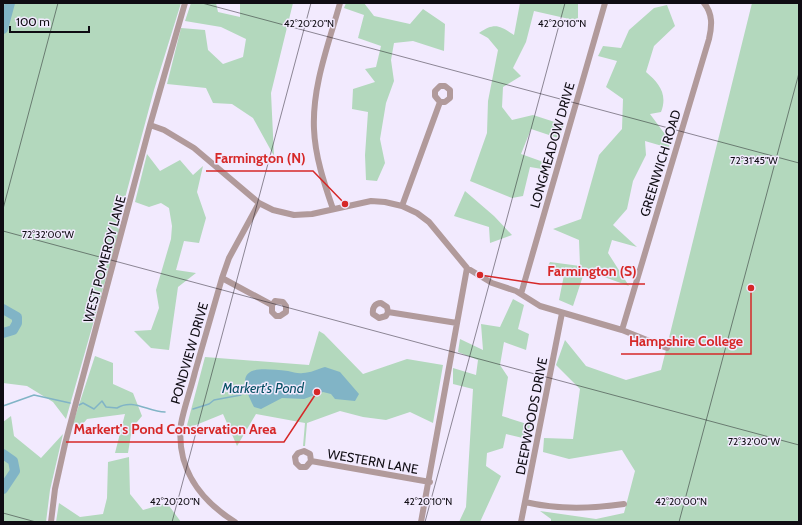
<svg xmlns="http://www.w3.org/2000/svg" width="802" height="525" font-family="Cabin,sans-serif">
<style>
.green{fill:#b3d8bd}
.water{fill:#81b4c6}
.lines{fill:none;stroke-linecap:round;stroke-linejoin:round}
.stream{stroke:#81b4c6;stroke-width:1.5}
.river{stroke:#81b4c6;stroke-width:10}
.minor{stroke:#b19a9b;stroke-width:6}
.ticks{fill:none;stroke:#0f0c13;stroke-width:1;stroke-opacity:0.45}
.labels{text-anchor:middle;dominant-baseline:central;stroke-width:3;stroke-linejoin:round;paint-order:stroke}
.street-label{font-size:13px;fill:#0f0c13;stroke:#f2eafe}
.water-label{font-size:14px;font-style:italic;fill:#075064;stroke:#f2eafe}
.ticks-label{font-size:10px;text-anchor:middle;fill:#0f0c13;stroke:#f2eafe;stroke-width:3;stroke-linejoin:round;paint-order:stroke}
.leader{fill:none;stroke:#d62828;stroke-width:1.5}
.callout-dot{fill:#d62828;stroke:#f2eafe;stroke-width:1.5}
.callout-label{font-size:14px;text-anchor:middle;font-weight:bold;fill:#d62828;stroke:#f2eafe;stroke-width:3;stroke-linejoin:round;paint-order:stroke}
</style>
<rect width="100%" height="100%" fill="#f2eafe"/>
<path class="green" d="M3 3H181L154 90 117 228 120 229 66 419 53 402 27 386 3 383Z
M191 3H216L218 12 240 17V3H293L271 93 274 156 253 118 232 104 213 103 206 88 167 84 181 28 205 30 208 50 223 64 243 57 246 39 221 27 185 21Z
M346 3H364L374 16 410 24 423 9 445 24 444 51 413 41 394 43 391 60 394 81 386 103 380 139 385 163 377 181 366 180 365 155 368 112 352 109 353 89 375 82 365 69 376 67 381 46 358 38 364 15 344 8Z
M520 3H578V21L534 11 526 42 513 68 521 76 503 87 502 107 512 120 533 115 564 125 558 138 531 129 521 154 549 164 548 170 530 167 523 196 512 198 470 181 487 133 488 101 498 50 488 38 479 33C495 22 500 26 514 35Z
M752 3H799V522H551V519L540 511 596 519 624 513 635 471 622 450 569 459 543 452 544 438 573 439 580 389 556 365 565 340 586 366 626 380 661 370Z
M667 5 675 26 654 46 646 72C659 83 668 94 661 112L650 114 670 141 669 148 645 141 646 155 633 181 627 209 613 225 637 247 612 240 608 253 629 286 585 270 573 306 559 300 564 275 548 266 550 262 580 266 579 240 553 229 581 219 599 155 622 129 623 99 606 87 617 61 598 56 603 46 621 48 629 30 654 8Z
M147 154 160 171 180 160 193 175 203 166 197 192 206 218 199 243 184 241 176 270 196 273 178 287 169 350 151 348 134 331 151 330 159 308 156 290 171 239 172 226 169 208 161 203 149 207 135 202Z
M465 191 494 216 512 235 490 243 489 227 454 216Z
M513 299 524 305 518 329 529 334 526 350 504 342 500 365 508 377 502 416 530 425 527 439 506 434 503 448 487 453 486 466 501 476 480 522H459L466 507 473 389 453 384V368L476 375 478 360 458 352 460 339 483 350 481 324 500 327Z
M319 331 324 334 363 374 407 359 443 365 433 423 410 412 386 420 363 417 340 411 307 423 305 446H303L305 423 256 414 237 446 223 414 186 429 205 357 309 365Z
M95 356 113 363V384L133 393 142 416 132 428 128 453H115L125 414 87 419 76 432 73 423Z
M11 416 14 436 41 458 63 434 50 490 46 522H3V422Z
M129 457 130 494 143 510 167 503 181 522H56L59 503 80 517 103 514 107 498 108 462Z"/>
<path class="water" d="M325 367 340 372 359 394 355 401 335 399 331 394 323 392 304 399 282 398 261 409 254 407C233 367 251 367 288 371 293 372 298 374 303 373 310 373 318 369 325 367Z"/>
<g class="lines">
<path class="stream" d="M79 405 83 403 94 409 102 401 106 407 117 408C133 398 148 412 165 412
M3 406 34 395 70 403
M193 409 209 404 214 400 241 395"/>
<path class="river" d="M3 29 10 3
M3 309 17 317V323L13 330 3 333
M3 454 13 461 15 471 3 489"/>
<path class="minor" d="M150 125 164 130 194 148 259 203 273 210 294 215 312 214 371 201 385 202 402 206 417 213 429 222 467 268 492 283 516 291 540 306 622 330 667 348
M402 206 440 102 435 96V91L440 86H445L450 90V98L445 102H440
M333 209C324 183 315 156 314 129 312 86 329 43 340 3
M222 278 272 305V312L276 316H280L286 312V306L283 302 275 301 272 305
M521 294 605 3
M388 312 386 316 379 318 373 314C372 308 375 303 381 303L387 307 388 312 457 323
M622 330 709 39C712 26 713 14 704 3
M311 461 306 467H300L296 463 295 457 298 453 304 451 310 454 311 461 430 482
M525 502C558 510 590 509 624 504
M51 522 55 489 65 444 150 125 185 3
M235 522C200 500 176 468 181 424 184 407 191 389 195 372 204 340 213 309 222 278L229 258 259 203
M421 522 467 268
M521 522 562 313"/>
</g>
<path class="ticks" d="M202 3 799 163M3 209 58 3M3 231 799 445M3 513 36 522M172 522 311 3M425 522 565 3M679 522 799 73"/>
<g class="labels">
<g class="street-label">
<text transform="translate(552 145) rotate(-74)">LONGMEADOW DRIVE</text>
<text transform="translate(660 163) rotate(-73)">GREENWICH ROAD</text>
<text transform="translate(104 259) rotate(-75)">WEST POMEROY LANE</text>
<text transform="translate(189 353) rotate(-74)">PONDVIEW DRIVE</text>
<text transform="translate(531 416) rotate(-79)">DEEPWOODS DRIVE</text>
<text transform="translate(373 461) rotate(10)">WESTERN LANE</text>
</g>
<g class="water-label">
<text x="263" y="388">Markert's Pond</text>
</g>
</g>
<g class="ticks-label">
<text x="309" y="27">42°20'20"N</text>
<text x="562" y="27">42°20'10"N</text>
<text x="754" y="164">72°31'45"W</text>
<text x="48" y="238">72°32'00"W</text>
<text x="754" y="445">72°32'00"W</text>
<text x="175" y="505">42°20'20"N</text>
<text x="428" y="505">42°20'10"N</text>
<text x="681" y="505">42°20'00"N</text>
</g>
<path class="leader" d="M345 204L313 171H206M480 275L540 284H645M751 288L751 354H621M317 392L284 442H66"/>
<g class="callout-dot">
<circle cx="345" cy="204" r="4"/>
<circle cx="480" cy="275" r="4"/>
<circle cx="751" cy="288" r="4"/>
<circle cx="317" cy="392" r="4"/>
</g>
<g class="callout-label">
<text x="260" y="163">Farmington (N)</text>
<text x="592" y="276">Farmington (S)</text>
<text x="686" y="346">Hampshire College</text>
<text x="175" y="434">Markert's Pond Conservation Area</text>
</g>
<rect width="802" height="525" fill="none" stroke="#0f0c13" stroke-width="8"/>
<path d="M10 26v6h79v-6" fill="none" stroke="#0f0c13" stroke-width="2"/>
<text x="16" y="26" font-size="12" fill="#0f0c13" stroke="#f2eafe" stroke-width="3" paint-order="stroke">100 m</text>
</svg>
